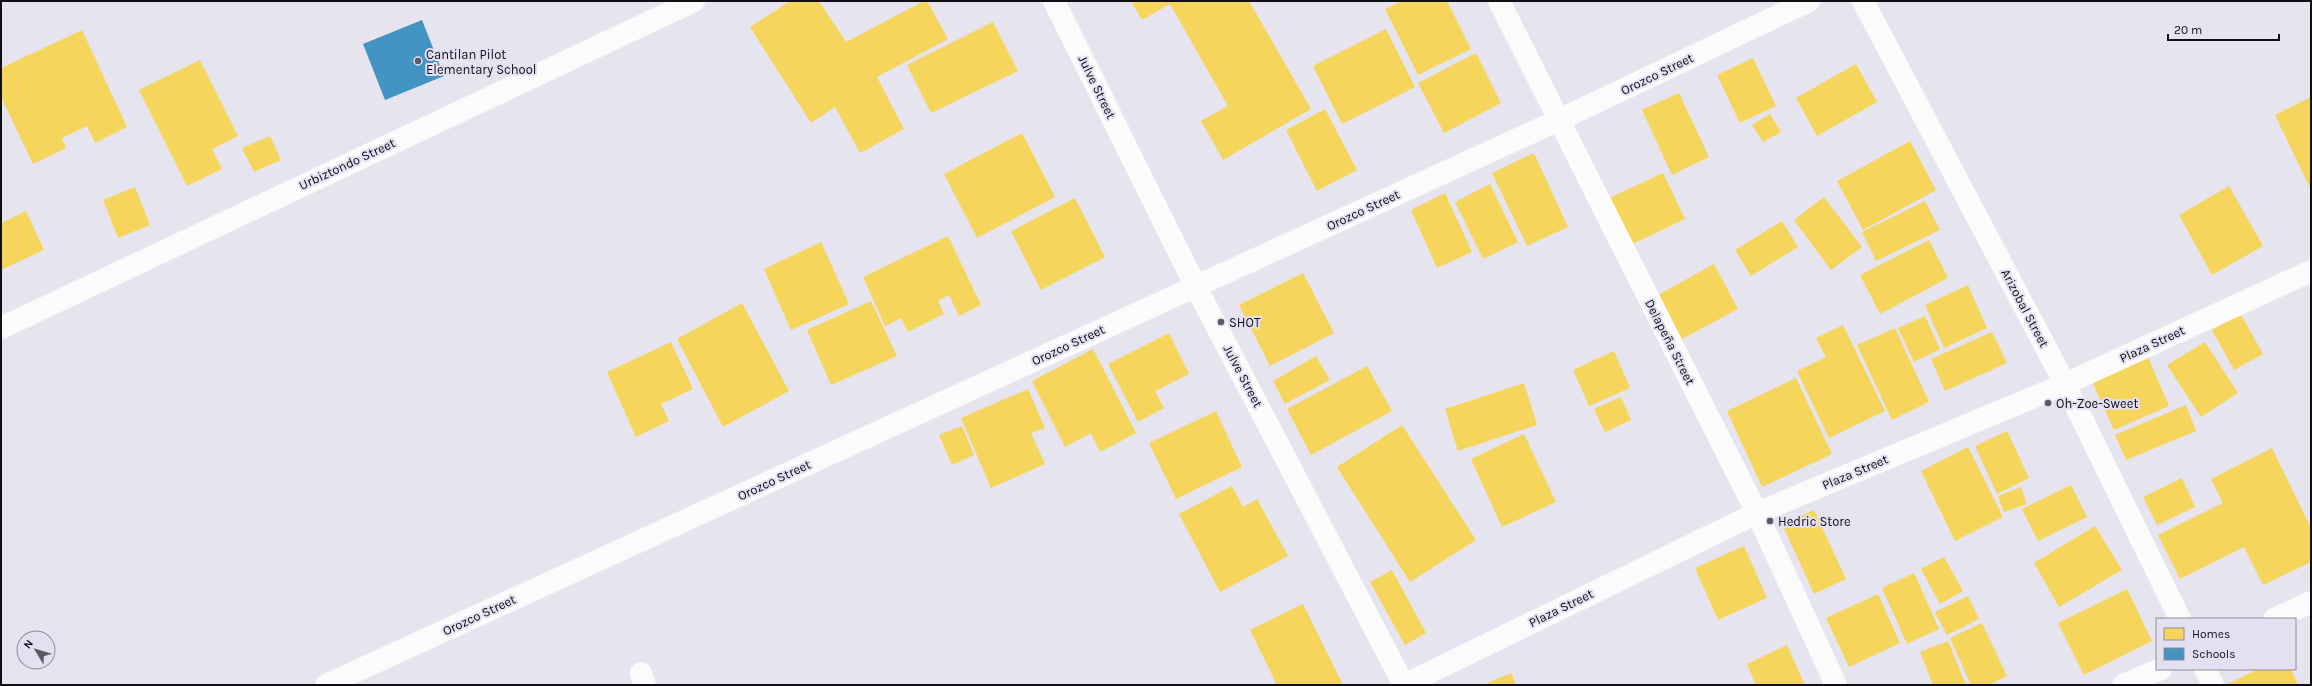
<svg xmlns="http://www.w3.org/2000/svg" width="2312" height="686" font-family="Karla,sans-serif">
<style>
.homes{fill:#f6d55c}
.schools{fill:#4393c3}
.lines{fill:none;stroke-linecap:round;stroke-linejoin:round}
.minor{stroke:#fbfbfc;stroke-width:22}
.poi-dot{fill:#5b5a61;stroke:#e4e0f2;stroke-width:1.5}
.labels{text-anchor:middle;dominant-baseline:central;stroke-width:4;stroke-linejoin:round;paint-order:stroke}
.poi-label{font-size:13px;fill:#100f15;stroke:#e4e0f2;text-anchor:start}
.street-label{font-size:13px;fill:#100f15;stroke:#e4e0f2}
</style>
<rect width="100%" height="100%" fill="#e6e4ee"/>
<path class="homes" d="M790 1H819L846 42 924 1H927L948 39 877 77 904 129 860 153 835 107 811 123 750 27Z
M1131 1H1249L1311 109 1223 160 1201 121 1228 106 1170 4 1142 20Z
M1402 1H1447L1471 49 1418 75 1385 9Z
M993 22 1018 71 931 113 907 65Z
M1386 29 1415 87 1342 124 1313 66Z
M82 30 127 127 95 143 87 126 62 138 66 148 33 164 1 97V68Z
M1476 53 1501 103 1444 133 1418 83Z
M1753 58 1776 106 1740 123 1717 75Z
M200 60 238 136 212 149 222 169 187 186 139 90Z
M1856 64 1877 102 1817 136 1796 98Z
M1679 93 1709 157 1672 175 1642 110Z
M2311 97V190L2275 115Z
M1325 109 1357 170 1317 191 1286 130Z
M1770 114 1781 132 1763 142 1752 125Z
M1022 133 1055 197 977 238 944 174Z
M270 136 281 160 254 172 242 148Z
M1910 141 1936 190 1863 230 1837 181Z
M1534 153 1568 227 1527 246 1492 173Z
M1663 173 1685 219 1626 247 1605 200Z
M1490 184 1518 242 1483 259 1455 202Z
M2229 186 2263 246 2212 275 2179 215Z
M135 187 150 225 118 238 103 200Z
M1445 193 1472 252 1437 268 1411 210Z
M1824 197 1862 247 1831 270 1794 220Z
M1075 198 1105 257 1041 290 1011 231Z
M1925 201 1940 230 1876 261 1862 232Z
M26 211 44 250 1 270V223Z
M1782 221 1798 247 1751 276 1735 250Z
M948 236 981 305 959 316 949 295 938 301 944 314 908 332 901 318 885 326 863 277Z
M1929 240 1948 278 1880 314 1860 275Z
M821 242 849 304 791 330 764 269Z
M1714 264 1738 309 1682 339 1658 295Z
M1303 273 1334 333 1270 366 1239 305Z
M1968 285 1987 328 1944 348 1925 305Z
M871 301 897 356 831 385 807 330Z
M742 303 789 391 723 427 677 339Z
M2240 313 2263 354 2234 370 2212 330Z
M1925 316 1940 349 1914 362 1898 328Z
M1843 325 1885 411 1829 438 1797 371 1826 357 1816 338Z
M1895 328 1929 402 1892 420 1857 345Z
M1992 332 2007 363 1945 391 1931 359Z
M1169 333 1189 374 1155 391 1164 408 1138 422 1108 364Z
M671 342 693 389 661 404 669 421 636 437 607 372Z
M2205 342 2238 393 2201 417 2167 365Z
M1093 349 1136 433 1100 452 1091 433 1065 447 1032 381Z
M1614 351 1630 388 1589 406 1573 370Z
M1316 356 1330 380 1285 404 1273 381Z
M2148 357 2169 406 2114 430 2092 381Z
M1367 366 1392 411 1311 455 1287 409Z
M1796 378 1832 454 1762 487 1727 411Z
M1524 383 1537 425 1458 451 1445 409Z
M1028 389 1045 428 1031 433 1045 464 991 488 961 418Z
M1621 397 1631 420 1605 432 1594 409Z
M2186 405 2196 431 2126 460 2115 435Z
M1216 411 1242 467 1176 499 1149 443Z
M1402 425 1476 540 1410 582 1337 467Z
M962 426 974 455 952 465 939 435Z
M2007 431 2029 478 1997 494 1975 446Z
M1524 434 1556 502 1502 527 1471 459Z
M1968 447 2003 517 1955 541 1921 471Z
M2272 448 2311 528V562L2263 585 2244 547 2180 579 2158 535 2223 503 2211 479Z
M2182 478 2195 507 2157 525 2143 497Z
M2071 485 2087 517 2038 541 2022 509Z
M1232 486 1243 507 1257 499 1288 556 1220 592 1179 514Z
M2021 487 2027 504 2004 512 1998 496Z
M1814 510 1846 579 1814 594 1782 524Z
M2095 526 2122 570 2059 607 2034 563Z
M1744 546 1767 598 1718 620 1695 568Z
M1944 557 1963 591 1940 604 1921 569Z
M1392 570 1426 633 1405 645 1370 582Z
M1914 573 1939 629 1907 644 1882 588Z
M2127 589 2152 641 2084 675 2058 623Z
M1878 594 1900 643 1849 667 1826 618Z
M1968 596 1979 619 1947 635 1935 612Z
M1303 604 1342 683 1338 685H1277L1250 630Z
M1982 623 2007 676 1989 685H1971L1950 638Z
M1948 641 1966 685H1933L1920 652Z
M1787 645 1805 685H1756L1747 664Z
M2258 669H2291L2298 685H2226Z
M1511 673 1516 685H1483Z"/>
<path class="schools" d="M422 20 444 76 385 100 363 44Z"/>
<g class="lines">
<path class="minor" d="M1054 1 1196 287 1404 685
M1499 1 1757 513 1836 685
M1863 1 2065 384 2180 619
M1 328 694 1
M2274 619 2311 602
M2205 669 2213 685
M641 673 645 685
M326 685 1559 120 1809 1
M1404 685 1757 513 2065 384 2311 271
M2123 685 2161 669"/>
</g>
<g class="poi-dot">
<circle cx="418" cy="61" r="4"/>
<circle cx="1221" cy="322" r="4"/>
<circle cx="2048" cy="403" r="4"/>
<circle cx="1770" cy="521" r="4"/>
</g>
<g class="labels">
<g class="poi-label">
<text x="426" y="54">Cantilan Pilot<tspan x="426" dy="15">Elementary School</tspan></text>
<text x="1229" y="322">SHOT</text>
<text x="2056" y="403">Oh-Zoe-Sweet</text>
<text x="1778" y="521">Hedric Store</text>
</g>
<g class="street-label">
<text transform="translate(1657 74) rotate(-26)">Orozco Street</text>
<text transform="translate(1097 87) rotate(64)">Julve Street</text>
<text transform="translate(347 164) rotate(-25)">Urbiztondo Street</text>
<text transform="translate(1363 210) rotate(-25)">Orozco Street</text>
<text transform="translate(2025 308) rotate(62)">Arizobal Street</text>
<text transform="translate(1670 342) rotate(63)">Delapeña Street</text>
<text transform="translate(2152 344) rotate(-25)">Plaza Street</text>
<text transform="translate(1068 345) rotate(-25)">Orozco Street</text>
<text transform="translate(1243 376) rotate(62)">Julve Street</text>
<text transform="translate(1855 472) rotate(-23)">Plaza Street</text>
<text transform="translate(774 480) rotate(-25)">Orozco Street</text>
<text transform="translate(1561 608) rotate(-26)">Plaza Street</text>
<text transform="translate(479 615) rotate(-25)">Orozco Street</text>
</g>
</g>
<rect width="2312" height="686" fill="none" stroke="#100f15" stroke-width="4"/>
<rect x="2156" y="618" width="140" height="52" fill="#e4e0f2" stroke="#8f8c9a"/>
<rect x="2164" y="628" width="20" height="12" fill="#f6d55c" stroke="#8f8c9a"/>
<text x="2192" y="638" font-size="12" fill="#100f15">Homes</text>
<rect x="2164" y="648" width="20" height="12" fill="#4393c3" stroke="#8f8c9a"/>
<text x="2192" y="658" font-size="12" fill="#100f15">Schools</text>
<g transform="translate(36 650) rotate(308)"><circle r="19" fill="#e4e0f2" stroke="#8f8c9a"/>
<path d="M0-3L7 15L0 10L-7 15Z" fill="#5b5a61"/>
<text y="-6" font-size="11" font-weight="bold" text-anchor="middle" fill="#100f15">N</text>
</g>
<path d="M2168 34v6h111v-6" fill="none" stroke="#100f15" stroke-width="2"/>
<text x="2174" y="34" font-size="12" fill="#100f15" stroke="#e4e0f2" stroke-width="3" paint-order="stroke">20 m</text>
</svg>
